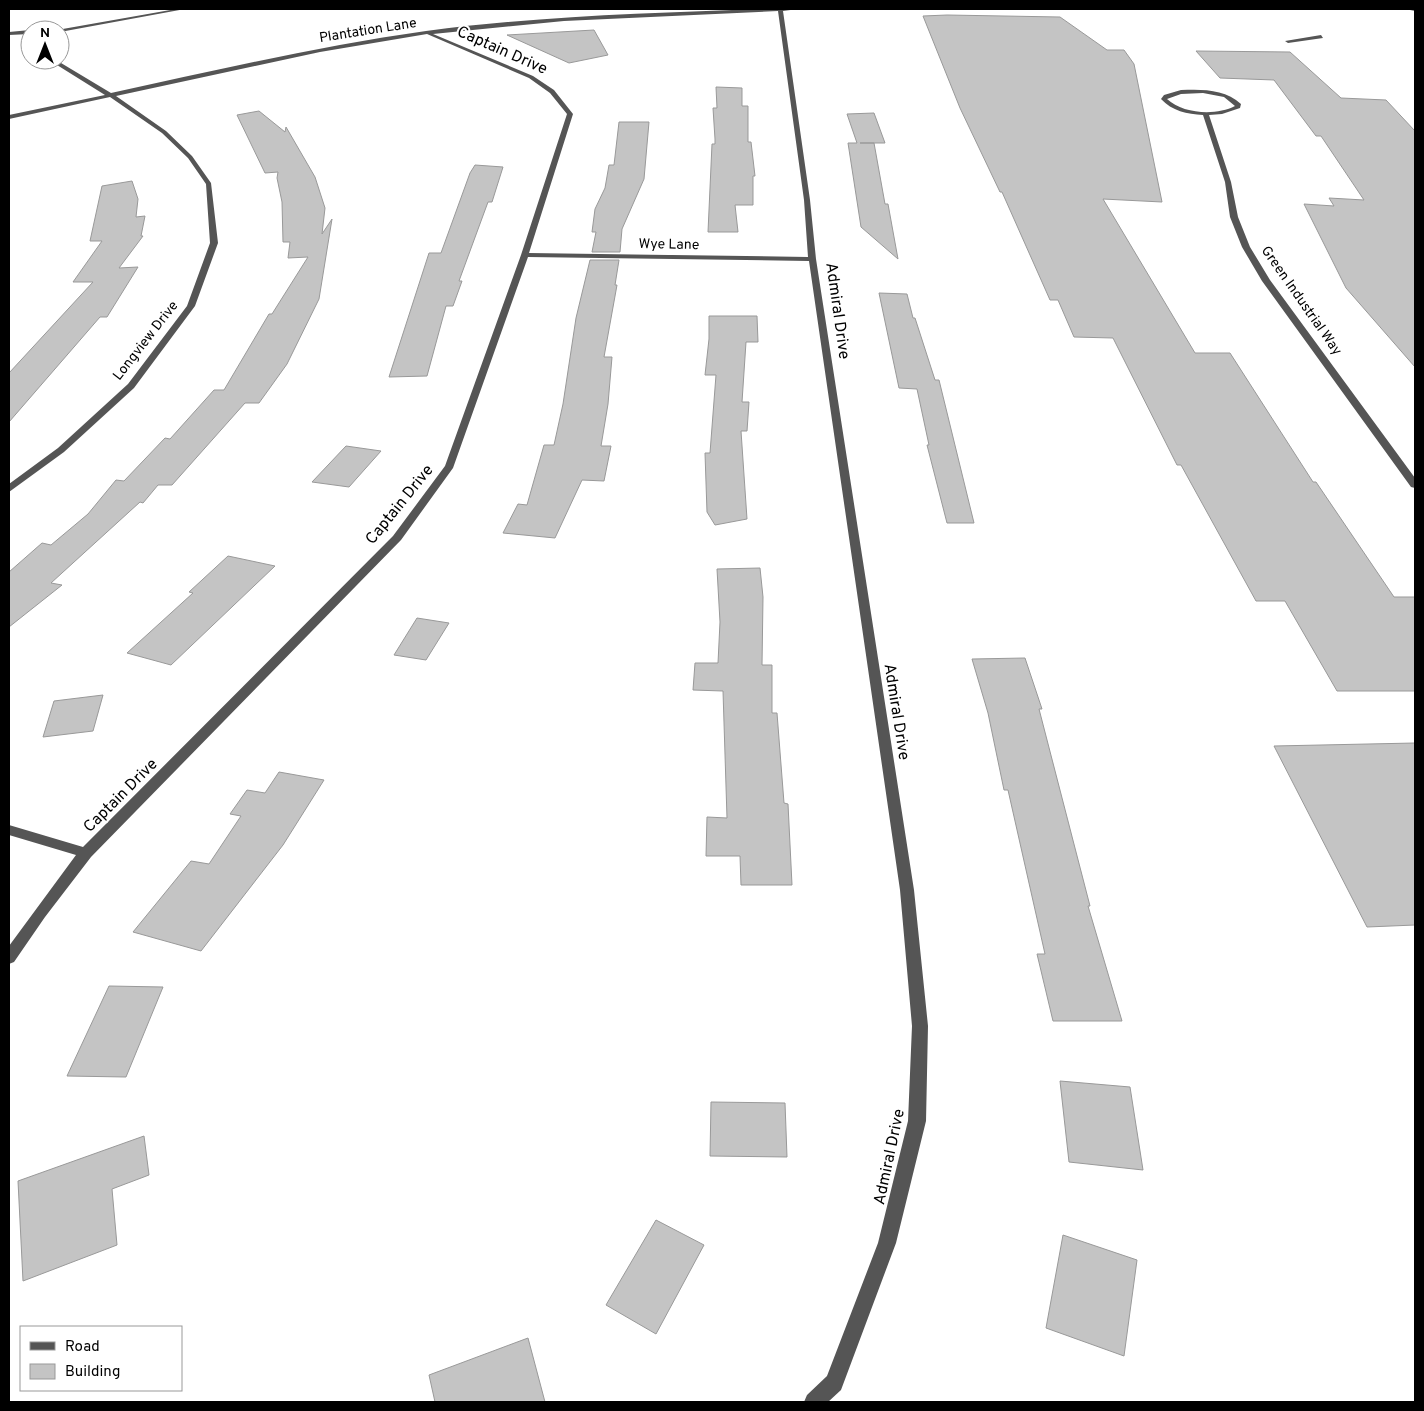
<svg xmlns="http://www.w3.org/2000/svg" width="1424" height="1411" font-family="Overpass,sans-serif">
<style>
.building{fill:#c4c4c4;stroke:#999}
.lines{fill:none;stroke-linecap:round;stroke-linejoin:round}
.minor{fill:#555;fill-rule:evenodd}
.labels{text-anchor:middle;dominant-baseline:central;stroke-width:4;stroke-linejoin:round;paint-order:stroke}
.far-street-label{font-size:14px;fill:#000;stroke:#fff}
.street-label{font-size:16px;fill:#000;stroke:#fff}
</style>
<rect width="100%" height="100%" fill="#fff"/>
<path class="building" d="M947 15 1060 17 1107 50H1124L1134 64 1162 202 1103 199 1195 353H1230L1313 482H1316L1394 597H1415V691H1337L1285 601H1256L1181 465H1177L1113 338 1074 337 1058 300H1050L1002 192H1000L960 108 923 16Z
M594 30 608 55 569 63 507 35Z
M1196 51 1290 52 1341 98 1386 100 1415 131V367L1346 288 1304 204 1334 206 1329 198 1364 200 1321 136H1316L1274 80 1220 78Z
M716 87 742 88V106H748V142H751L755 176H753V205H735L738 232H708L712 144H715V139L713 108H717Z
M259 111 285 132 286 127 315 177 325 208 322 234 332 219 319 299 287 364 259 403H245L172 485H158L143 503 140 502 51 583 62 585 9 627V572L42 543 51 545 88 514 116 480 124 481 165 438 170 439 214 390H224L269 314H272L308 257 288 258 290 242H283L282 202 277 178 278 172 265 173 237 115Z
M874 113 885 143H860H874L885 204H888L898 259 861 227 848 143H857L847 114Z
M619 122H649L644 179 622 229 620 252H592L596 232H592L595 209 605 188 609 165H614Z
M475 165 503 167 492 202H488L459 281H462L453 306H446L427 376 389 377 429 253H441L470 173Z
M132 181 138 199 136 217 145 216 141 236H143L119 268 138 267 107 317H100L9 422V373L93 282H73L102 241H90L102 186Z
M590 260H619L615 285H617L604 357H612L608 404 601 446H611L604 481 582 480 555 538 503 533 518 504 527 505 544 445H554L563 404 576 318Z
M879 293 907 294 913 318H915L935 380H939L974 523H947L927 445H929L917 389 899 388Z
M709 316H757L758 342H746L742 402H749L747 431H741L747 519 715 525 707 512 705 453H710L716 375H705L709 339Z
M346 446 381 451 349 487 312 482Z
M228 556 275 566 171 665 127 653 193 593 189 592Z
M760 568 763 597 762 665H772V713H777L784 803 788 804 792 885H741L740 856H706L707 817 727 818 723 691 693 690 695 663H718L720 622 717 569Z
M417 618 449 623 426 660 394 655Z
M1025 658 1042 709H1039L1090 906H1088L1122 1021H1053L1037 954H1045L1008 790H1004L988 713 972 659Z
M103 695 93 731 43 737 54 701Z
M1415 743V925L1367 927 1274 746Z
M279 772 324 780 283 845 201 951 133 932 191 861 209 864 241 816 230 814 247 790 265 793Z
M109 986 163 987 126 1077 67 1076Z
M1060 1081 1130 1087 1143 1170 1069 1162Z
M711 1102 785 1103 787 1157 710 1156Z
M144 1136 149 1175 112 1189 117 1245 23 1281 18 1181Z
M656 1220 704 1245 656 1334 606 1305Z
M1063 1235 1137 1260 1124 1356 1046 1328Z
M528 1338 545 1402H435L429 1375Z"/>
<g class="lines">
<path class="minor" d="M176 9H185L60 32 57 30Z
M764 9H798L783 11 810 200 816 259 914 890 928 1026 926 1121 896 1243 841 1390 828 1402H804L807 1395 827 1376 878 1243 908 1121 912 1026 900 890 809 261 528 257 453 468 401 540 91 857 45 917 14 962 9 964V946L76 855 9 835V825L83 847 393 536 445 466 521 255 567 114 550 93 529 78 427 34 320 52 116 96 166 131 192 156 211 183 218 243 195 306 134 388 64 452 9 492V484L58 448 128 384 187 306 210 243 206 184 188 158 162 133 110 97 9 119V115L105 95 49 60H56L111 93C216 70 320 46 426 31 538 16 651 13 764 9ZM778 11 804 200 808 257 529 253 573 114 554 90 533 76 433 34 564 21Z
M1410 9H1415V11L1410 10Z
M30 30V34L9 35V32Z
M1321 35 1323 38 1288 43 1285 41Z
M1181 90C1202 89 1225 89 1241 104L1240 108 1222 114 1209 115 1231 182 1238 217 1250 247 1270 280 1415 478V488L1411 487 1262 281 1242 247 1230 217 1225 182 1203 115C1187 114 1172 111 1161 99L1164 95ZM1203 93 1224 97 1235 106C1216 116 1183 114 1167 99L1181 94Z"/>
</g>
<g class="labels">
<g class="far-street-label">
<text transform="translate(368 31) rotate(-9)">Plantation Lane</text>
<text transform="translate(669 245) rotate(1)">Wye Lane</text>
<text transform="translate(1301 301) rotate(55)">Green Industrial Way</text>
<text transform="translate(146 341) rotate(-52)">Longview Drive</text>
</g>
<g class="street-label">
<text transform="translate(502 51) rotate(24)">Captain Drive</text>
<text transform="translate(837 311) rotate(82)">Admiral Drive</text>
<text transform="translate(400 505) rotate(-51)">Captain Drive</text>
<text transform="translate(896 712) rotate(81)">Admiral Drive</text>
<text transform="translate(121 796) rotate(-45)">Captain Drive</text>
<text transform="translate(890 1157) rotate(-78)">Admiral Drive</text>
</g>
</g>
<rect width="1424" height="1411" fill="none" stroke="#000000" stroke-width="20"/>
<rect x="20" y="1326" width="162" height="65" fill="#ffffff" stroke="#999999"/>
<rect x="30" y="1342" width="25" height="8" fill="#555555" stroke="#999999"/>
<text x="65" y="1351" font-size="15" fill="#000000">Road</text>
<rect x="30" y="1364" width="25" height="15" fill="#c4c4c4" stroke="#999999"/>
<text x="65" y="1376" font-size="15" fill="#000000">Building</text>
<g transform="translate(45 45)"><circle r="24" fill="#ffffff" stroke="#999999"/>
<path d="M0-4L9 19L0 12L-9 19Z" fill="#000000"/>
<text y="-8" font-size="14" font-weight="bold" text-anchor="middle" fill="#000000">N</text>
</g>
</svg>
